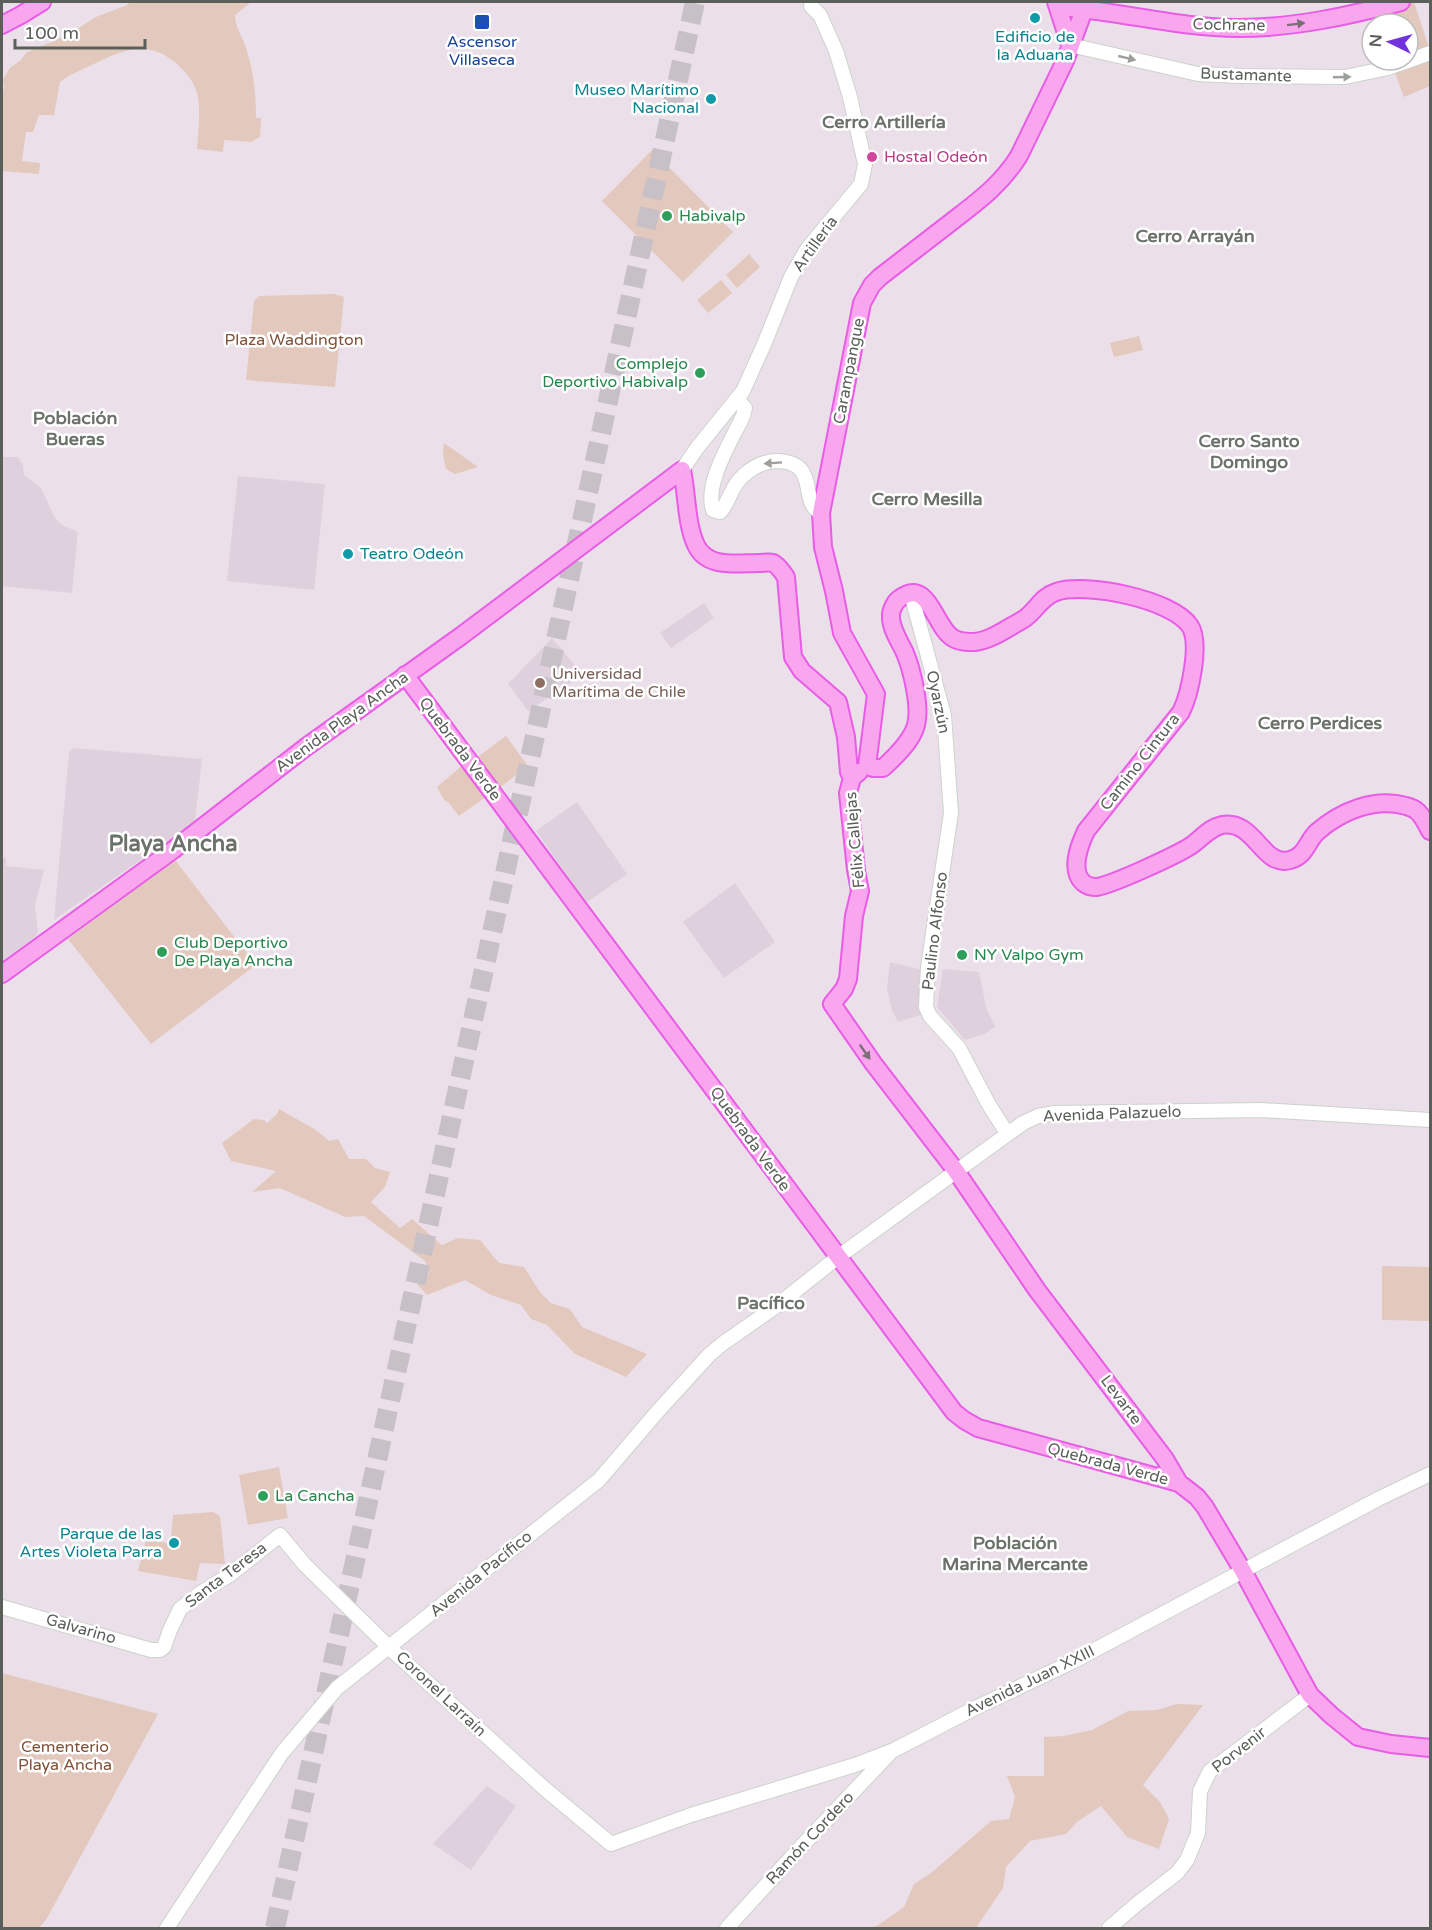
<svg xmlns="http://www.w3.org/2000/svg" width="1432" height="1930" font-family="'Varela Round',sans-serif">
<style>
.education{fill:#ded1dd}
.green{fill:#e2c8bd}
.lines{fill:none;stroke-linecap:round;stroke-linejoin:round}
.highway-tunnel{stroke:#c7c0c6;stroke-width:20;stroke-dasharray:20 10;stroke-linecap:butt}
.minor-casing{stroke:#ccd2cc;stroke-width:16}
.major-casing{stroke:#e85ce6;stroke-width:20}
.minor{stroke:#fff;stroke-width:14}
.major{stroke:#faa6ee;stroke-width:16}
.oneway{fill:#7a6e77}
.oneway2{fill:#9ca09b}
.culture-dot{fill:#0f9aa8;stroke:#fff;stroke-width:2}
.transit-dot{fill:#1a4fb4;stroke:#fff;stroke-width:2}
.hotel-dot{fill:#d1479c;stroke:#fff;stroke-width:2}
.leisure-dot{fill:#2e9e5b;stroke:#fff;stroke-width:2}
.education-dot{fill:#8d6e63;stroke:#fff;stroke-width:2}
.labels{text-anchor:middle;dominant-baseline:central;stroke-width:5;stroke-linejoin:round;paint-order:stroke}
.street-label{font-size:16px;fill:#5a6059;stroke:#fff}
.culture-label{font-size:16px;fill:#0d838f;stroke:#fff;text-anchor:end}
.transit-label{font-size:16px;fill:#164399;stroke:#fff}
.hotel-label{font-size:16px;fill:#b23c85;stroke:#fff;text-anchor:start}
.leisure-label{font-size:16px;fill:#27864d;stroke:#fff;text-anchor:start}
.park-label{font-size:16px;fill:#7f5138;stroke:#fff}
.education-label{font-size:16px;fill:#785e54;stroke:#fff;text-anchor:start}
.neighbourhood-label{font-size:18px;font-weight:bold;fill:#6b726a;stroke:#fff}
.district-label{font-size:22px;font-weight:bold;fill:#6b726a;stroke:#fff}
</style>
<rect width="100%" height="100%" fill="#ebe0ea"/>
<path class="education" d="M3 457H18L23 465 24 475 41 488 55 518 62 525 78 532 72 593 2 586Z
M238 476 325 484 314 590 227 581Z
M704 603 714 618 671 648 660 633Z
M552 638 583 675 528 711 508 684Z
M74 748 202 759 195 822 54 920 69 752Z
M577 802 627 874 586 903 536 831Z
M2 858H6V866L44 870 35 905 38 931 35 937 2 961Z
M735 883 775 942 724 978 683 922Z
M890 962 923 970 921 1015 898 1022 892 1011 887 989Z
M943 969 979 972 986 1007 995 1027 985 1034 965 1040 937 1007Z
M487 1786 516 1806 471 1870 433 1844Z"/>
<path class="green" d="M130 2H248L249 4 235 15C235 28 244 39 247 51 254 73 256 95 256 118H261L260 137 251 142 224 140 223 152 197 149C198 130 202 107 196 90 192 79 185 71 177 64 147 38 123 50 92 65 81 70 69 75 60 82L54 115H39L33 132H26L22 161 40 163 39 174 2 171V98L4 86 3 79 10 68 21 60 26 53 69 34 96 17 127 5Z
M1411 2H1414L1430 51V86L1404 97 1390 60H1408V24H1378L1374 13Z
M652 150 733 232 683 282 602 201Z
M749 254 760 267 737 288 726 275Z
M721 280 732 293 708 313 697 300Z
M334 294 344 297 335 387 246 380 254 301 259 296Z
M1139 336 1143 350 1114 357 1110 343Z
M444 443 478 467 455 474 446 469 443 455Z
M506 736 528 766 498 789 475 759Z
M464 764 487 796 459 816 448 802 444 800 437 787Z
M175 860 256 965 151 1044 68 939Z
M279 1109 316 1130 329 1141 338 1139 349 1159H366L375 1168 390 1172 385 1187 371 1202 400 1228 412 1219 442 1245 458 1238 480 1240 499 1263 524 1267 540 1292 551 1303 570 1309 582 1327 647 1354 626 1377 575 1354 547 1325 531 1319 521 1305 491 1295 465 1280 427 1295 417 1284 429 1273 425 1261 364 1216 345 1217 280 1188 252 1192 276 1171 231 1161 222 1143 254 1119 264 1120 267 1123 277 1114Z
M1382 1266 1430 1267V1321L1382 1320Z
M279 1467 288 1518 248 1525 239 1475Z
M213 1512 220 1516 225 1564 200 1563 196 1581 138 1571 146 1540 168 1543 171 1539 173 1515Z
M2 1673 158 1714 46 1920 39 1928H2Z
M1177 1704 1203 1705 1143 1785 1160 1802 1169 1819 1159 1849 1127 1837 1101 1806 1077 1822 1066 1834 1030 1841 1006 1867 1003 1888 976 1928H867L877 1926 904 1907 914 1884 931 1873 991 1821 1009 1819 1015 1797 1007 1776H1044V1737L1064 1736 1092 1730 1128 1711 1157 1710Z"/>
<g class="lines">
<path class="highway-tunnel" d="M275 1928 695 2"/>
<defs>
<path id="minor" d="M1070 45 1198 74 1241 76 1345 77 1388 68 1430 53
M737 399 745 408 743 416C732 440 704 483 713 510L720 512C730 502 730 487 743 476 751 468 764 461 777 461 821 462 798 502 821 513
M682 470 697 448 743 391 765 342 791 277 807 249 861 184 865 164 850 97 836 51 820 15 811 6
M911 594 944 715 951 813 928 967 926 1007 930 1016 959 1048 989 1105 1007 1133
M2 1607 151 1650H160L164 1647 170 1630 180 1609 199 1594 231 1574 280 1535 305 1565 394 1652 545 1789 611 1844 691 1815 855 1765 894 1750 973 1709 1072 1662 1378 1499 1430 1474
M167 1928 282 1753 337 1688 599 1480 658 1411 709 1355 722 1344 775 1307 838 1257 1023 1123 1038 1116 1055 1113 1261 1110 1430 1120
M727 1928 798 1850 890 1753
M1109 1928 1138 1903 1177 1873 1187 1860 1198 1833 1200 1791 1210 1771 1310 1695"/>
<path id="major" d="M1056 2 1070 45
M1057 2 1063 6 1071 8C1127 13 1182 28 1239 28 1294 28 1348 16 1401 2
M2 25 21 15 42 2
M405 675 954 1412 964 1420 978 1428 1179 1483
M867 766 873 768H883C895 757 912 741 916 725 921 707 912 670 905 653 900 642 890 628 891 615 891 610 895 602 899 599 929 576 934 627 953 638 959 642 968 642 975 642 992 640 1009 627 1024 619 1036 611 1041 597 1056 592 1085 582 1172 599 1190 626 1201 643 1190 694 1181 712L1086 831C1080 844 1073 861 1078 875 1081 883 1088 887 1096 887 1110 886 1179 854 1192 845 1202 838 1209 828 1222 825 1255 819 1262 868 1290 860 1306 856 1307 841 1317 832 1341 811 1375 797 1406 806 1410 807 1415 809 1418 812 1423 817 1427 825 1430 831
M867 766 876 694 842 633 834 591 823 547 821 513 862 303 872 285 880 277C903 259 927 241 950 223 977 202 1000 186 1019 156L1065 61 1087 2
M859 772 852 778 848 793 856 870 860 891 854 916 848 979 844 989 832 1004 873 1063 956 1171 1037 1290 1165 1459 1179 1483 1197 1497 1205 1507 1243 1571 1310 1695 1332 1716 1358 1737 1391 1744 1430 1748
M2 974 173 850 306 747 461 636 682 470C687 493 686 524 696 545 707 569 737 563 759 563 763 563 769 562 773 563 779 566 782 572 786 577L793 657 802 671 838 702 846 737 849 772 852 778"/>
</defs>
<use href="#minor" class="minor-casing"/>
<use href="#major" class="major-casing"/>
<use href="#minor" class="minor"/>
<use href="#major" class="major"/>
</g>
<defs><path id="oneway-solid" d="M-6-.8H1V-3.2L6.5 0L1 3.2V.8H-6Z" transform="scale(1.5)"/></defs>
<g class="oneway">
<use href="#oneway-solid" transform="translate(1296 24) rotate(-7)"/>
<use href="#oneway-solid" transform="translate(865 1052) rotate(55)"/>
</g>
<g class="oneway2">
<use href="#oneway-solid" transform="translate(1127 58) rotate(13)"/>
<use href="#oneway-solid" transform="translate(1342 77) rotate(-2)"/>
<use href="#oneway-solid" transform="translate(773 463) rotate(176)"/>
</g>
<g class="culture-dot">
<circle cx="1035" cy="18" r="6"/>
<circle cx="711" cy="99" r="6"/>
<circle cx="348" cy="554" r="6"/>
<circle cx="174" cy="1543" r="6"/>
</g>
<rect class="transit-dot" x="474" y="14" width="16" height="16" rx="3"/>
<circle class="hotel-dot" cx="872" cy="157" r="6"/>
<g class="leisure-dot">
<circle cx="667" cy="216" r="6"/>
<circle cx="700" cy="373" r="6"/>
<circle cx="162" cy="952" r="6"/>
<circle cx="962" cy="955" r="6"/>
<circle cx="263" cy="1496" r="6"/>
</g>
<circle class="education-dot" cx="540" cy="683" r="6"/>
<g class="labels">
<g class="street-label">
<text transform="translate(1229 25) rotate(1)">Cochrane</text>
<text transform="translate(1246 75) rotate(2)">Bustamante</text>
<text transform="translate(815 244) rotate(-54)">Artillería</text>
<text transform="translate(849 371) rotate(-79)">Carampangue</text>
<text transform="translate(938 702) rotate(78)">Oyarzún</text>
<text transform="translate(342 722) rotate(-36)">Avenida Playa Ancha</text>
<text transform="translate(460 749) rotate(53)">Quebrada Verde</text>
<text transform="translate(1140 762) rotate(-52)">Camino Cintura</text>
<text transform="translate(855 840) rotate(-95)">Félix Callejas</text>
<text transform="translate(935 931) rotate(-83)">Paulino Alfonso</text>
<text transform="translate(1112 1114) rotate(-2)">Avenida Palazuelo</text>
<text transform="translate(750 1139) rotate(54)">Quebrada Verde</text>
<text transform="translate(1121 1400) rotate(53)">Levarte</text>
<text transform="translate(1108 1464) rotate(15)">Quebrada Verde</text>
<text transform="translate(481 1574) rotate(-39)">Avenida Pacífico</text>
<text transform="translate(226 1575) rotate(-37)">Santa Teresa</text>
<text transform="translate(81 1629) rotate(16)">Galvarino</text>
<text transform="translate(1030 1681) rotate(-26)">Avenida Juan XXIII</text>
<text transform="translate(441 1694) rotate(43)">Coronel Larraín</text>
<text transform="translate(1239 1750) rotate(-38)">Porvenir</text>
<text transform="translate(810 1838) rotate(-47)">Ramón Cordero</text>
</g>
<g class="culture-label">
<text x="1035" y="37" text-anchor="middle">Edificio de<tspan x="1035" dy="18">la Aduana</tspan></text>
<text x="699" y="90">Museo Marítimo<tspan x="699" dy="18">Nacional</tspan></text>
<text x="360" y="554" text-anchor="start">Teatro Odeón</text>
<text x="162" y="1534">Parque de las<tspan x="162" dy="18">Artes Violeta Parra</tspan></text>
</g>
<g class="transit-label">
<text x="482" y="42">Ascensor<tspan x="482" dy="18">Villaseca</tspan></text>
</g>
<g class="hotel-label">
<text x="884" y="157">Hostal Odeón</text>
</g>
<g class="leisure-label">
<text x="679" y="216">Habivalp</text>
<text x="688" y="364" text-anchor="end">Complejo<tspan x="688" dy="18">Deportivo Habivalp</tspan></text>
<text x="174" y="943">Club Deportivo<tspan x="174" dy="18">De Playa Ancha</tspan></text>
<text x="974" y="955">NY Valpo Gym</text>
<text x="275" y="1496">La Cancha</text>
</g>
<g class="park-label">
<text x="294" y="340">Plaza Waddington</text>
<text x="65" y="1747">Cementerio<tspan x="65" dy="18">Playa Ancha</tspan></text>
</g>
<g class="education-label">
<text x="552" y="674">Universidad<tspan x="552" dy="18">Marítima de Chile</tspan></text>
</g>
<g class="neighbourhood-label">
<text x="884" y="122">Cerro Artillería</text>
<text x="1195" y="236">Cerro Arrayán</text>
<text x="75" y="418">Población<tspan x="75" dy="21">Bueras</tspan></text>
<text x="1249" y="441">Cerro Santo<tspan x="1249" dy="21">Domingo</tspan></text>
<text x="927" y="499">Cerro Mesilla</text>
<text x="1320" y="723">Cerro Perdices</text>
<text x="771" y="1303">Pacífico</text>
<text x="1015" y="1543">Población<tspan x="1015" dy="21">Marina Mercante</tspan></text>
</g>
<g class="district-label">
<text x="173" y="844">Playa Ancha</text>
</g>
</g>
<rect width="1432" height="1930" fill="none" stroke="#5a6059" stroke-width="6"/>
<g transform="translate(1390 42) rotate(275)"><circle r="28" fill="#ffffff" stroke="#bdbfbd" stroke-width="1.5"/>
<path d="M0-4.5L10 22L0 15L-10 22Z" fill="#7233de"/>
<text y="-9" font-size="16" font-weight="bold" text-anchor="middle" fill="#5a6059">N</text>
</g>
<path d="M15 39v9h130v-9" fill="none" stroke="#5a6059" stroke-width="3"/>
<text x="24" y="39" font-size="18" fill="#5a6059" stroke="#ffffff" stroke-width="4.5" paint-order="stroke">100 m</text>
</svg>
